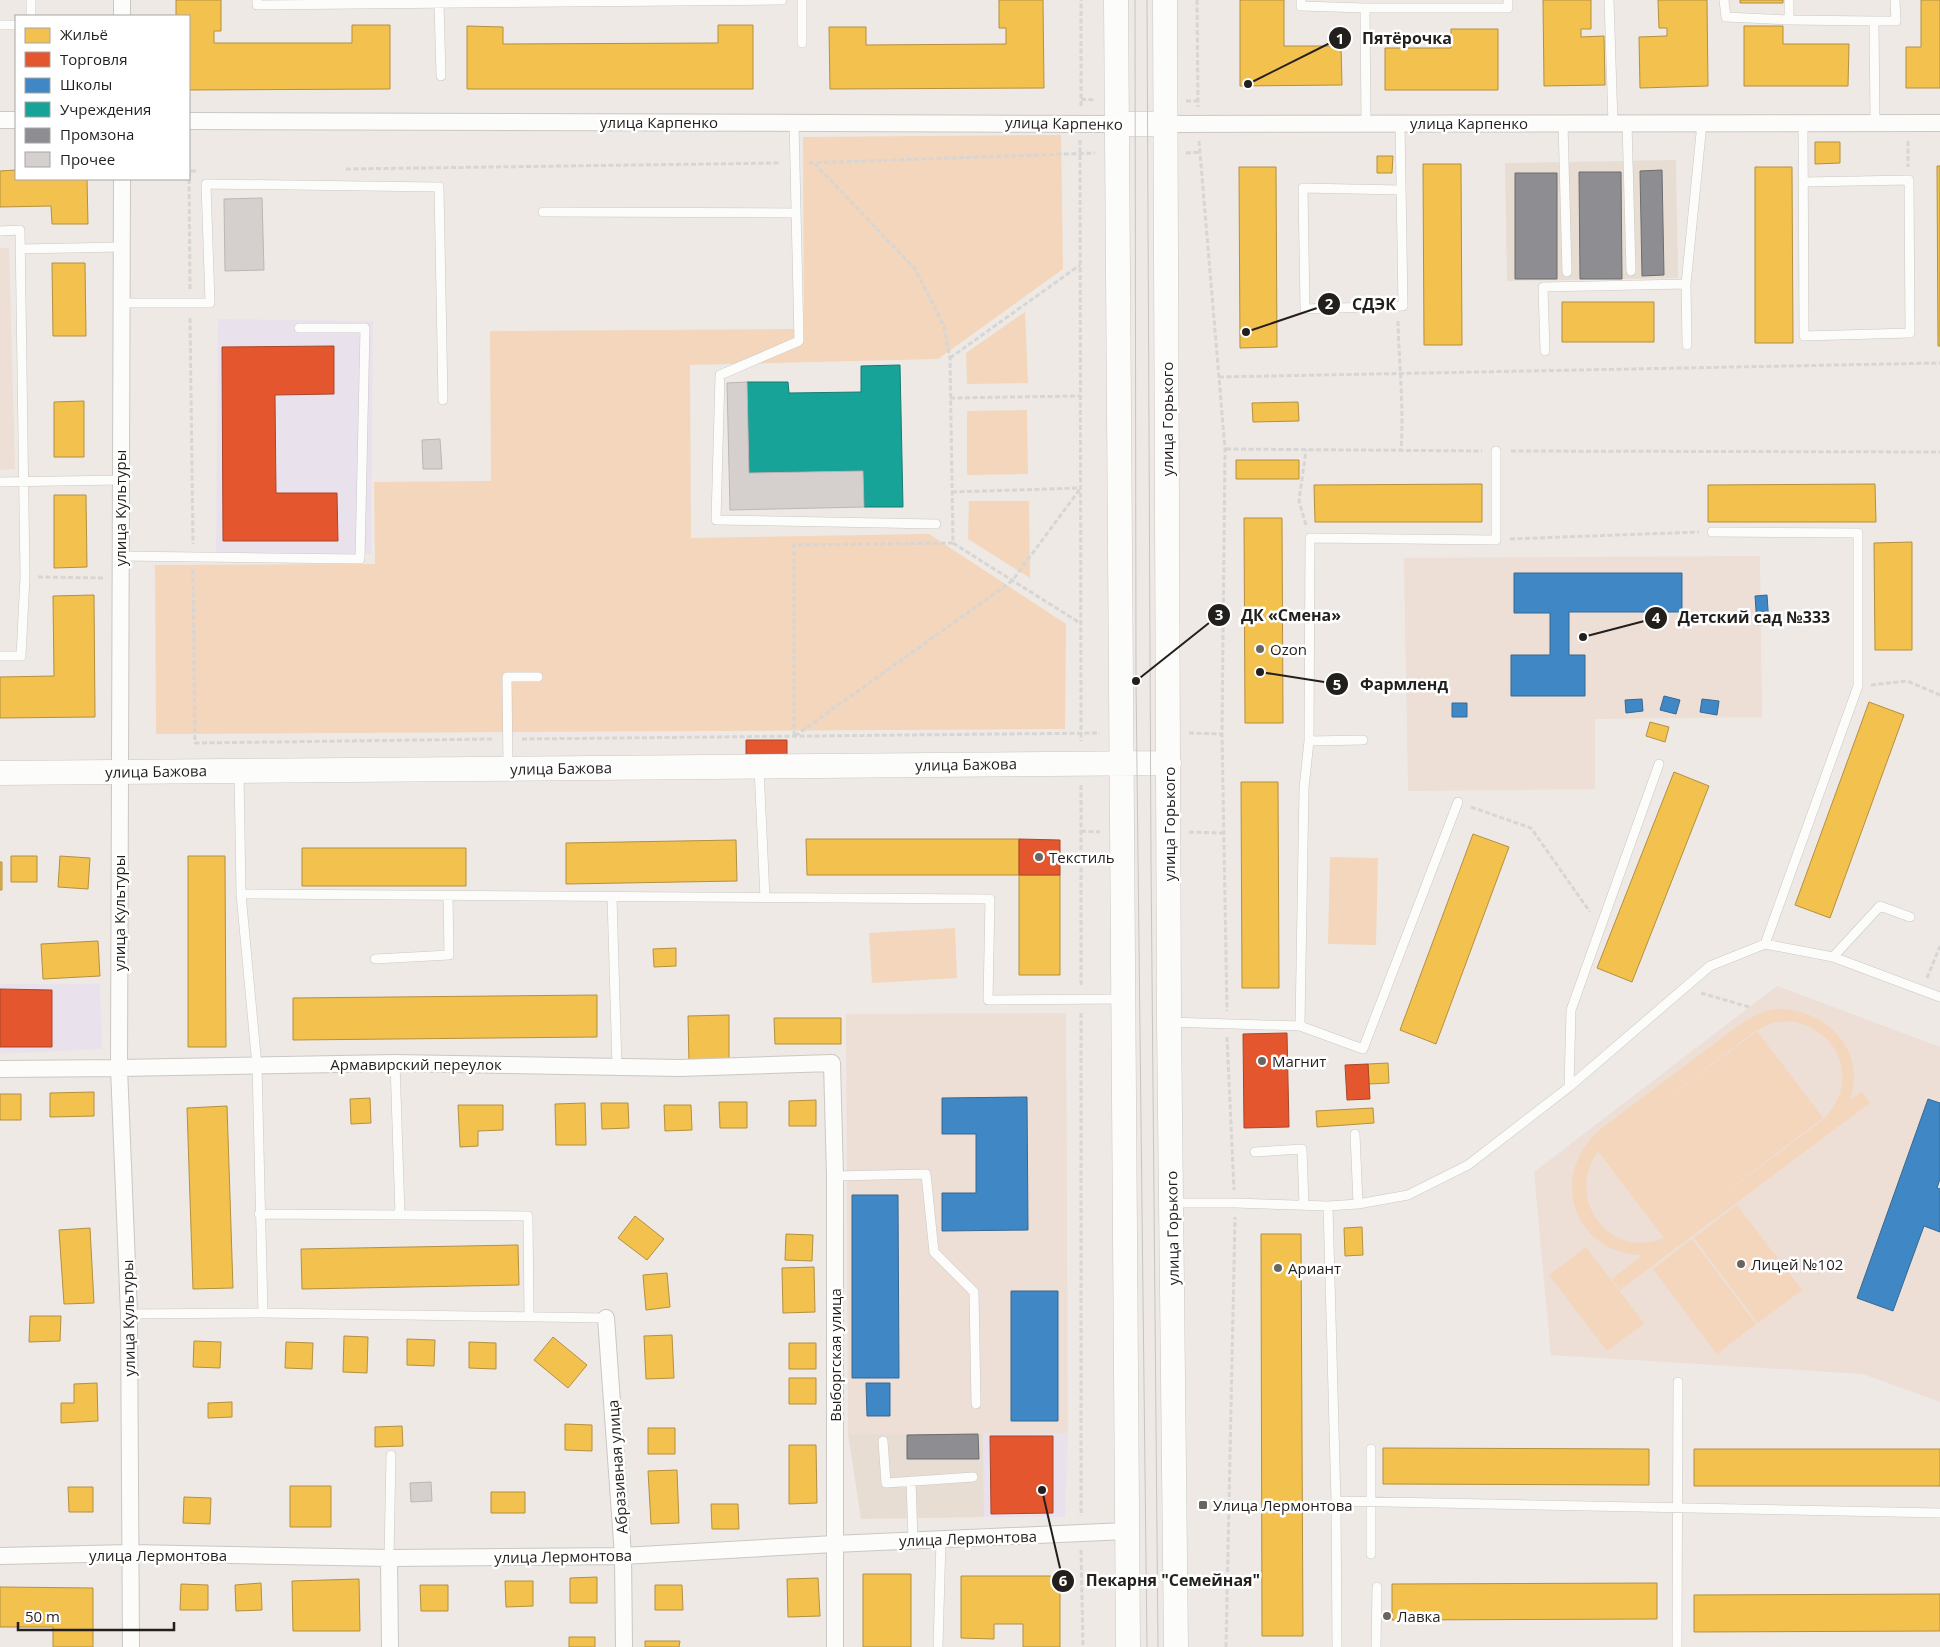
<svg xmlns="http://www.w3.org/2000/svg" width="1940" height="1647" font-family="'Open Sans',sans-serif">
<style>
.commercial{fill:#e9e2ec}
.built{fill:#e7ddd3}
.education{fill:#edded6}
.green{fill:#f3d6bb;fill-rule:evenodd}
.homes{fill:#f2c14e;stroke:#b4903f}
.shops{fill:#e4572e;stroke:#aa4629}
.schools{fill:#3f88c5;stroke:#366892}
.public{fill:#17a398;stroke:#1a7b73}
.industry{fill:#8d8d92;stroke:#6d6c6f}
.building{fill:#d5d0cd;stroke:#bbb6b4}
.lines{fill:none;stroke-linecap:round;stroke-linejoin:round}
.lane-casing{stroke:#cbc7c3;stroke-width:10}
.street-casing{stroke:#cbc7c3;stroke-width:18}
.secondary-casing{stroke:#cbc7c3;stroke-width:25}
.path{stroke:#d7d6d5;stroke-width:3;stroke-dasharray:5 2.5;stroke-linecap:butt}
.lane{stroke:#fcfcfb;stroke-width:9}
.street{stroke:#fcfcfb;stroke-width:16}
.secondary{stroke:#fcfcfb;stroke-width:24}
.tram{stroke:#c5c4c2;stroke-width:1}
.poi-dot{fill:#696662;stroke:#fff;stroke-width:2}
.labels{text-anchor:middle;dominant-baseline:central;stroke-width:5;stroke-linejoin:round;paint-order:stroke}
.street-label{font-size:15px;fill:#221f1c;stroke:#fff}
.poi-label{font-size:15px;fill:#221f1c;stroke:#fff;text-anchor:start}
.leader{fill:none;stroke:#221f1c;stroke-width:2}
.callout-dot{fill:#221f1c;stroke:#fff;stroke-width:2}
.mark-label{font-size:15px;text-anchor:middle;font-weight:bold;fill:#fff}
.callout-label{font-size:16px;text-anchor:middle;font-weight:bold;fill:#221f1c;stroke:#fff;stroke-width:5;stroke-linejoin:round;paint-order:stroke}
</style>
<rect width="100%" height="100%" fill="#eee9e5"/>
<path class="commercial" d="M218 319 373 321 371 554 216 552Z
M0 984H100L102 1049 0 1054Z
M983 1433H1068L1065 1517H984Z"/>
<path class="built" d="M1676 160 1678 278 1507 281 1505 163Z
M983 1433 984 1517 861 1519 848 1434Z"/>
<path class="education" d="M0 248H9L15 469 0 470Z
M1760 556 1762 717 1595 719V789L1408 791 1404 558Z
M1777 986 1940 1047V1402L1863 1374 1551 1355 1534 1172Z
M1066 1013 1068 1433 848 1434 846 1014Z"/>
<path class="green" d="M1061 135 1063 269 938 359 690 365 691 538 929 534 1066 624 1065 729 156 734 155 565 375 564 374 482 491 481 490 331 804 329 803 137Z
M1025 312 1028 383 967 384 966 353Z
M1027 410 1028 474 967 475V411Z
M969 501H1029L1030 578 968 539Z
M1330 857 1378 858 1376 945 1328 944Z
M955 928 957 978 872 983 869 933Z
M1776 1009C1825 1008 1867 1049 1850 1100L1862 1092 1870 1103 1620 1290 1612 1279 1643 1255C1572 1254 1547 1173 1602 1128L1745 1021 1765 1011ZM1790 1021C1844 1030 1861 1088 1819 1123L1666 1237 1823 1118 1757 1031 1602 1147 1755 1031 1772 1023ZM1598 1151 1664 1238C1609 1261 1564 1198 1598 1151Z
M1737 1205 1802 1290 1758 1323 1694 1238Z
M1692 1239 1756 1324 1717 1354 1653 1269Z
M1586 1247 1644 1323 1607 1351 1549 1275Z"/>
<path class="homes" d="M176 0H221V31H214V43H352V25H390V89L189 90V16H176Z
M999 0H1043L1044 88 830 89 829 27H866V45L1006 44V28H999Z
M1240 0H1284V46H1341L1342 85 1240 86Z
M1543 0H1591V29H1581V37L1604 36 1605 85 1544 86Z
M1658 0H1707L1708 86 1640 88 1639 37 1667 36V28H1659Z
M1740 0H1783V3H1740Z
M1921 0H1940V88H1906V47H1921Z
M718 25H753V89H467V26L503 27V44L718 43Z
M1744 26H1783V44H1849L1848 86H1744Z
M1451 29H1498V90H1385V48H1451Z
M1815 142H1840V163L1815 164Z
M1377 156H1393L1392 173H1377Z
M1423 164H1461L1462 345H1424Z
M1937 166H1940V346H1938Z
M1239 167H1276L1277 347 1240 348Z
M1755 167H1792L1793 343H1755Z
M16 170V179H87L88 224H52L51 206 0 207V171Z
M52 263H85L86 336H53Z
M1562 302H1654V342H1562Z
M84 401V457H54V402Z
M1298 402 1299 421 1253 422 1252 403Z
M1236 460H1299V479H1236Z
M1482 484V522H1315L1314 485Z
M1875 484 1876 522H1708V485Z
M54 495H86L87 567 54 568Z
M1244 518H1282L1283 723H1245Z
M1912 542V650H1875L1874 543Z
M94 595 95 717 0 718V677L54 676 53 596Z
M1869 702 1904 715 1830 918 1795 905Z
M1650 722 1669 727 1665 742 1646 736Z
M1674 772 1709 786 1632 982 1597 968Z
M1241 782H1278L1279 988H1242Z
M1473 834 1509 847 1436 1044 1400 1030Z
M806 839H1019V875H807Z
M736 840 737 881 566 884V843Z
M302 848H466V886H302Z
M11 856H37V882H11Z
M60 856 90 858 88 889 58 887Z
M188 856H225L226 1047H188Z
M0 862H2V890H0Z
M1019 875H1060V975H1019Z
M98 941 100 976 43 979 41 944Z
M676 948V966L654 967 653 949Z
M597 995V1037L293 1040V998Z
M729 1015V1063L689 1064 688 1016Z
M774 1018H841V1044H775Z
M1388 1063 1389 1083 1369 1084 1368 1064Z
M94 1092V1116L50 1117V1093Z
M0 1094H21V1120H0Z
M370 1098 371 1123 351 1124 350 1099Z
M816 1100V1126H789V1101Z
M719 1102H747V1128H720Z
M585 1103 586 1145H556L555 1104Z
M601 1103H628L629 1128 602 1129Z
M458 1105H503V1130L478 1131V1146L460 1147Z
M664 1105H691L692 1130 665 1131Z
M227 1106 233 1288 193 1289 187 1108Z
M1373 1108 1374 1123 1317 1127 1316 1111Z
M635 1216 664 1239 647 1260 618 1238Z
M1362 1227 1363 1255 1345 1256 1344 1228Z
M90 1228 94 1303 64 1304 59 1230Z
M786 1234 813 1235 812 1261 785 1260Z
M1261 1234H1301L1303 1636H1262Z
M518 1245 519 1285 302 1289 301 1249Z
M814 1267 815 1312 783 1313 782 1268Z
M667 1273 670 1307 646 1310 643 1275Z
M30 1316H61L60 1341 29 1342Z
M672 1335 674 1378 646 1379 644 1336Z
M344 1336 368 1337 367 1373 343 1372Z
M553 1337 587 1365 568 1388 534 1360Z
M407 1339 435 1340 434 1366 407 1365Z
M194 1341 221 1342 220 1368 193 1367Z
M286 1342 313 1343 312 1369 285 1368Z
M469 1342 496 1343V1369L469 1368Z
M789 1343H816V1369H789Z
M789 1378H816V1404H789Z
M97 1383 98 1421 61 1423V1403H74V1384Z
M232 1402V1417L208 1418V1403Z
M565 1424 592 1425V1451L565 1450Z
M402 1426 403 1446 375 1447V1427Z
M648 1428H675V1454H648Z
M789 1445H816L817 1503 789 1504Z
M1383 1448 1649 1449V1485L1383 1484Z
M1694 1449H1940V1486H1694Z
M677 1470 679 1523 651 1524 648 1471Z
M290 1486H331V1527H290Z
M68 1487H93V1512H69Z
M491 1492H525V1513H491Z
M184 1497 211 1498 210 1524 183 1523Z
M711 1504H738L739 1529H712Z
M863 1574H911V1647H863Z
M961 1576H1060V1647H1023V1624H994V1639L961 1638Z
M597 1577V1603H570V1578Z
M818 1578 820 1616 788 1617 787 1579Z
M359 1579 360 1631H293L292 1581Z
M505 1581H533V1606L506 1607Z
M261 1583 262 1610 236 1611 235 1585Z
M1657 1583V1619L1392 1620V1584Z
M181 1584 208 1585V1610H180Z
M420 1585H448V1611H421Z
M655 1585H682L683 1610H655Z
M0 1587 93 1588V1647H53V1627H0Z
M1940 1594V1631L1694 1632V1595Z
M569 1637H595V1647H569Z
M645 1641H680L679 1647H645Z"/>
<path class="shops" d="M334 346V394L275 395 276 493H337L338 541H223L222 347Z
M746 740H787V759H746Z
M1019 839 1060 840V875H1019Z
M0 989 52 990V1047H0Z
M1287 1033 1289 1127 1244 1128 1243 1034Z
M1368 1064 1370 1099 1347 1100 1345 1065Z
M990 1436H1053V1513L991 1514Z"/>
<path class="schools" d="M1514 573H1682V612H1569V655H1585V696H1511V655H1550V613H1514Z
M1767 595 1769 624 1757 625 1755 596Z
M1664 696 1680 700 1676 714 1660 710Z
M1642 699 1643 711 1626 713 1625 700Z
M1702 699 1719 701 1717 715 1700 712Z
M1452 703H1467V717H1452Z
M1027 1097 1028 1230 942 1231V1193H976V1134H942V1098Z
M1928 1099 1940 1103V1179L1937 1188 1940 1189V1232L1924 1226 1893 1311 1857 1298Z
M852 1195H898L899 1378H852Z
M1011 1291H1058V1421H1011Z
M866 1383H890V1416H867Z"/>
<path class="public" d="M900 365 903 507H864L863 471 749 473 747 382H788L789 393 861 392V366Z"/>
<path class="industry" d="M1662 170 1664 275 1642 276 1640 171Z
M1579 172H1621L1622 279H1580Z
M1515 173H1557V279H1515Z
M978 1434 979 1459H907V1435Z"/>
<path class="building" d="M262 198 264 270 225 271 224 199Z
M747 382 749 473 863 471 864 507 730 510 727 383Z
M440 439 442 469H423L422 440Z
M431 1482 432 1501 411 1502 410 1483Z"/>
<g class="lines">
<defs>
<path id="lane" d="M257 0V5L782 0
M802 0V43
M1301 0V6L1365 8H1508V0
M1609 0 1613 123
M1724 0 1726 17 1789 20
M1789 0V20L1874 21
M439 3 441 76
M1365 8 1366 124
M31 16V0
M0 25H16
M794 122 799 341 720 375 716 520 936 524
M1400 123 1403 306 1305 309 1303 188 1400 190
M1563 123 1567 272
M1627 123 1631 271
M1803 123 1804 336 1910 333 1909 180 1804 182
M1875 123 1874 21H1896L1895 0
M543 212 796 213
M0 231 20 230 25 577 21 656H0
M20 249 122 247
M122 303H210L206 184 439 187 443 400
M1687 345 1686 284 1702 123
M1545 351 1543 287 1686 284
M0 482 120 480
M1712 532 1858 533V686L1765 944
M120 556 360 559 365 328H299
M1309 741 1363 740
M508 768 507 677H538
M759 768 765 898
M239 771 241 894 257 1066 263 1313
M241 894 990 899 988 1000 1123 999
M612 897 617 1067
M1833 957 1880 906 1910 917
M375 959 449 955 448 896
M1169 1022 1300 1026 1363 1049 1458 802
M1300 1026 1304 788 1309 741 1310 538 1496 540V451
M395 1063 400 1215
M1569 1087 1571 1010 1659 764
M1355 1134 1358 1204
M1255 1152 1302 1149 1304 1205
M835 1176 926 1174 934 1252 974 1292 976 1404
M1173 1203H1235L1328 1206 1358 1204 1408 1195 1468 1165 1569 1087 1710 966 1765 944 1833 957 1940 997
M1328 1206 1336 1501 1337 1647
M259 1214 528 1216 529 1317
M129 1314 263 1313 606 1318
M883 1441 886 1483 973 1477
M911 1481 913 1540
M1336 1501 1940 1513
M1371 1554V1449
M389 1558 391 1455
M938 1647 941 1539
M1376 1647 1377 1587
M1677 1647 1678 1382"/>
<path id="street" d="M122 0V16
M0 120H16
M189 121 1118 124
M1165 124 1940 123
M122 179 119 1068 129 1314 131 1647
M0 1069 119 1068 395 1063 680 1068 832 1063 835 1176V1647
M606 1318 623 1556 624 1647
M0 1556 131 1553 389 1558 623 1556 834 1544 1126 1531
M389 1558 390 1647"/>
<path id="secondary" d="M1116 0 1128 1647
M1165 0 1169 1022 1176 1647
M1118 124H1165
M0 773 1169 763"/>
</defs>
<use href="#lane" class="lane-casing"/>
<use href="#street" class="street-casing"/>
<use href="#secondary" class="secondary-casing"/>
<path class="path" d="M1197 0 1198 107
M1081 99 1094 100
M1186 101H1198
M1081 106V0
M1080 140 1081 741
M1199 141 1225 449 1222 734 1227 1011
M1908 141V167
M1186 153 1201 152
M809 163 1095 153
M346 169 780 163
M190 289 189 171H198
M190 318 193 544
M1398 321C1399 364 1404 407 1401 450
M950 358 1080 265
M1219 377 1940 363
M950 398 1080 396
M1226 449 1482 451
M1511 451 1940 452
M952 492 1080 488
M1306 525 1299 501 1306 450
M1510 539 1699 532
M953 543 1080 623
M193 570 195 743 493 739
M38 577 104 578
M1871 685 1907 681 1940 695
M1189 733 1222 734
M794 736V545L953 543 950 358 944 326 915 269 815 164
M795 736 1012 581 1080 489
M522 739 1100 733
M1081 785V986
M1471 807 1531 828 1590 912
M1081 831 1100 832
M1189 832 1223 833
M1927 978 1940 946
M1701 993 1749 1007
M1081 1013V1516
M1227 1037 1234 1190
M1081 1550 1083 1647
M1226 1647 1235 1217"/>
<use href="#lane" class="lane"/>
<use href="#street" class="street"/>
<use href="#secondary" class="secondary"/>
<path class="tram" d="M1135 0 1136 681 1147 1647
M1147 0 1151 860 1158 1647"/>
</g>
<g class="poi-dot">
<circle cx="1260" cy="649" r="5"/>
<circle cx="1039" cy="857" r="5"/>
<circle cx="1262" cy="1061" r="5"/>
<circle cx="1741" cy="1264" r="5"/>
<circle cx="1278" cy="1268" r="5"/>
<rect x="1198" y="1500" width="10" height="10" rx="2.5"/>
<circle cx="1387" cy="1616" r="5"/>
</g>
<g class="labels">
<g class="street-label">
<text x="659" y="122">улица Карпенко</text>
<text transform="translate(1064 123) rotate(1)">улица Карпенко</text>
<text x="1469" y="123">улица Карпенко</text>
<text transform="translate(1167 419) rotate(-90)">улица Горького</text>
<text transform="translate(120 508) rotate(-90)">улица Культуры</text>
<text transform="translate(966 764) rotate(-1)">улица Бажова</text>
<text transform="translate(561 768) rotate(-1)">улица Бажова</text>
<text transform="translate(156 771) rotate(-1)">улица Бажова</text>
<text transform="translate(1169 824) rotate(-90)">улица Горького</text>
<text transform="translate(119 913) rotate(-90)">улица Культуры</text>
<text x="416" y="1064">Армавирский переулок</text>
<text transform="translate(1172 1228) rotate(-91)">улица Горького</text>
<text transform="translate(128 1318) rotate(-91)">улица Культуры</text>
<text transform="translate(835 1355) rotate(-90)">Выборгская улица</text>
<text transform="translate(617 1467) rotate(-94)">Абразивная улица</text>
<text transform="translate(968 1538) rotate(-2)">улица Лермонтова</text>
<text x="158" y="1555">улица Лермонтова</text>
<text transform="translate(563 1556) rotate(-1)">улица Лермонтова</text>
</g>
<g class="poi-label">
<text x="1270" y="649">Ozon</text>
<text x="1049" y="857">Текстиль</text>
<text x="1272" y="1061">Магнит</text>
<text x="1751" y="1264">Лицей №102</text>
<text x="1288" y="1268">Ариант</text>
<text x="1213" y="1505">Улица Лермонтова</text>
<text x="1397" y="1616">Лавка</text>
</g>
</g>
<path class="leader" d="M1248 84L1340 38M1246 332L1329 304M1136 681L1219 615M1583 637L1656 618M1260 672L1337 684M1042 1490L1063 1581"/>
<g class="callout-dot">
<circle cx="1248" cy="84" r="5"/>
<circle cx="1246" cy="332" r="5"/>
<circle cx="1136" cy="681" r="5"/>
<circle cx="1583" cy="637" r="5"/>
<circle cx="1260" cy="672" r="5"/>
<circle cx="1042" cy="1490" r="5"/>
<circle cx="1340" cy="38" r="12"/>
<circle cx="1329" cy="304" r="12"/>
<circle cx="1219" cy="615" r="12"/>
<circle cx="1656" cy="618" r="12"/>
<circle cx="1337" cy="684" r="12"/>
<circle cx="1063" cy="1581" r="12"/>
</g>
<g class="mark-label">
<text x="1340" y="44">1</text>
<text x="1329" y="309">2</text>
<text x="1219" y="620">3</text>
<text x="1656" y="623">4</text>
<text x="1337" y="690">5</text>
<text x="1063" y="1586">6</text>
</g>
<g class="callout-label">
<text x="1407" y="44">Пятёрочка</text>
<text x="1374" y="310">СДЭК</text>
<text x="1291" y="621">ДК «Смена»</text>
<text x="1754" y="623">Детский сад №333</text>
<text x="1404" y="690">Фармленд</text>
<text x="1173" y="1586">Пекарня "Семейная"</text>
</g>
<rect x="15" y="15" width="175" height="165" fill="#ffffff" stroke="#a7a5a4"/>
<rect x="25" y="28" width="25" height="15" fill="#f2c14e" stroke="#a7a5a4"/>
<text x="60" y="40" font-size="15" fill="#221f1c">Жильё</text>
<rect x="25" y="52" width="25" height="15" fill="#e4572e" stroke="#a7a5a4"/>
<text x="60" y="65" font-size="15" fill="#221f1c">Торговля</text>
<rect x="25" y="78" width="25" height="15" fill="#3f88c5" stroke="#a7a5a4"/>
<text x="60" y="90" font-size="15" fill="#221f1c">Школы</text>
<rect x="25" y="102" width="25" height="15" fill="#17a398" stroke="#a7a5a4"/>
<text x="60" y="115" font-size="15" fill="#221f1c">Учреждения</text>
<rect x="25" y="128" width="25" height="15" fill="#8d8d92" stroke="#a7a5a4"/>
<text x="60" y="140" font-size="15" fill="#221f1c">Промзона</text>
<rect x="25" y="152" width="25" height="15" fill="#d5d0cd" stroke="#a7a5a4"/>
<text x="60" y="165" font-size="15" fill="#221f1c">Прочее</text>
<path d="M18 1622v8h156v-8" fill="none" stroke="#221f1c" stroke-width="2.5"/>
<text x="25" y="1622" font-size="15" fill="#221f1c" stroke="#ffffff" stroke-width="4" paint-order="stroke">50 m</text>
</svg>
